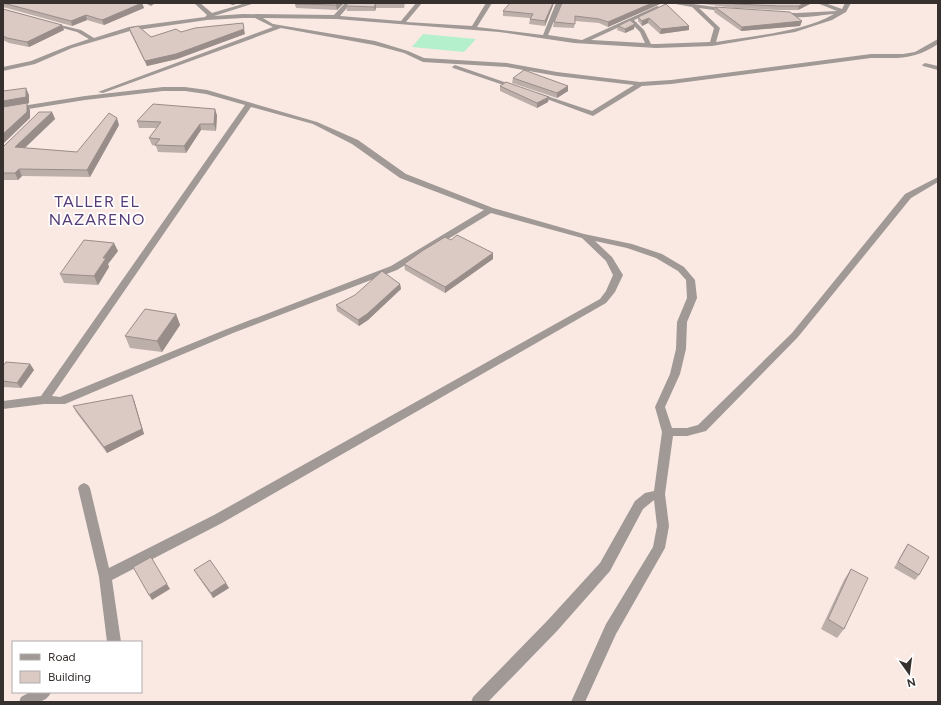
<svg xmlns="http://www.w3.org/2000/svg" width="941" height="705" font-family="Figtree,sans-serif">
<style>
.green{fill:#b4f0cb}
.lines{fill:none;stroke-linecap:round;stroke-linejoin:round}
.street{fill:#a09996;fill-rule:evenodd}
.wall{fill:#bcaea9}
.shaded-wall{fill:#998d89}
.building{fill:#dbcac4;stroke:#998d89}
.labels{text-anchor:middle;dominant-baseline:central;stroke-width:3.5;stroke-linejoin:round;paint-order:stroke}
.neighbourhood-label{font-size:16px;letter-spacing:1px;fill:#573c78;stroke:#fff}
</style>
<rect width="100%" height="100%" fill="#fae9e3"/>
<path class="green" d="M423 34 476 39 464 52 412 47Z"/>
<g class="lines">
<path class="street" d="M145 3H153L154 4 151 6Z
M194 3H200L212 13 246 3H255L214 16 243 14 334 15 345 3H351L340 16 401 21 416 3H422L406 22 472 26 486 3H492L477 27 543 35 556 3H562L548 35 582 40 657 6 659 7V9L634 20 644 30 651 44H656L710 42 714 28 692 7 670 3H686L730 9V11L728 12 699 8 720 28 716 42C752 36 803 32 834 14 821 15 788 21 777 14L778 13H797L837 11 817 3H825L842 9 845 3H851L846 12 832 20 795 32 712 46 656 48 574 43 499 32 336 19 263 18 273 24 375 41 408 51 424 58 507 63 557 72 640 82 671 80 871 54H903L915 52 938 39V44C914 60 899 58 871 58L671 84 642 86 593 116 533 94 538 93 592 111 634 85 557 76 507 67 423 62 404 53 374 45 281 28 103 93 98 92 273 27 255 18H243L207 20 130 31 72 48 35 64 3 71V67L31 61 68 46 89 39 77 32 48 24V22L81 30 94 38 129 27 205 17 207 15ZM630 22 640 32 645 43 591 40Z
M925 63 938 66V70L923 66 922 65Z
M455 65 519 87 520 88 515 89 453 68 452 67Z
M163 87H185L207 90 317 122 358 140 406 174 493 208 584 234 632 244 662 254 684 267 695 280 697 298 687 322 686 349 680 374 665 407 672 428H687L698 425 792 333 905 194 938 177V182L911 198 798 337 706 431 687 436H673L665 494 669 526 665 548 616 634 585 702H571L606 624 653 547 657 526 654 500 643 509 610 571 557 631 488 702H471L473 697 547 621 600 563 635 501 645 493 654 491 662 432 655 407 670 374 676 349 677 322 687 298 686 280 678 271 656 258 627 248 595 241 612 257 623 275 615 292 606 303 222 523 112 580 121 642H107L99 577 78 488 80 485 84 483 88 485 90 488 109 568 214 515 600 299 606 291 613 275 606 261 582 238 491 213 397 270 233 333 65 404H44L3 409V401L41 396 245 105 206 94 185 91H163L85 100 3 113V109L85 96ZM251 107 313 124 352 144 400 178 484 210 391 266 227 329 60 397 52 396Z
M30 692H51C46 705 31 702 19 702L21 697Z"/>
</g>
<path class="wall" d="M3 3H142L144 8 104 25 87 20 72 26 3 7Z
M227 3H240L232 5Z
M295 3H344L337 10 296 8 295 4Z
M348 3H405L404 8H376L375 11H347L346 6Z
M554 3 545 26 529 24 530 19V18L503 16V11Z
M562 3 660 4 608 27 599 23 575 21 574 28 553 27 554 22Z
M702 3H812L798 10H778L735 8 703 4Z
M666 4 689 26V30L660 34 648 23 642 26 638 21V17Z
M715 7 802 21 800 26 741 31 714 12Z
M3 9 62 25 64 30 29 47 9 43 3 40Z
M618 26 634 29 625 33 617 30Z
M129 28 151 37 181 32 245 34 177 59 147 66 130 32Z
M513 78 568 86V91L557 98 512 83Z
M500 86 549 97 548 102 537 108 500 91Z
M52 112 55 119 25 148 77 152 119 125 90 177 22 176 18 180H3V146Z
M217 115 216 131 201 130 186 153 158 152 156 146 152 145 149 138 157 128H139L137 121Z
M451 240 493 253V259L445 293 405 270 404 264Z
M118 251 108 264 109 267 98 285 64 283 60 274Z
M400 284 401 289 368 320 359 326 337 311 336 305Z
M176 314 180 325 162 352 130 348 125 336Z
M30 364 34 370 21 388 3 387V366Z
M134 400 144 434 107 453 76 412 73 406Z
M908 544 919 575 915 580 894 568 904 550Z
M851 569 844 629 837 638 821 629 844 580Z
M194 570 229 588 213 598 197 575Z"/>
<path class="shaded-wall" d="M142 3 144 8 104 25 102 20Z
M232 3H240L232 5Z
M338 3H344L337 10 336 5Z
M376 3V8L375 11 374 7Z
M553 3H554L545 26V21Z
M652 3H660V4L608 27V22Z
M804 3H812L798 10 799 6Z
M86 15 87 20 72 26 71 21Z
M649 18 648 23 642 26V21Z
M802 21 800 26 741 31 742 27Z
M635 24 634 29 625 33V29Z
M62 25 64 30 29 47 27 42Z
M689 26V30L660 34 661 29Z
M244 29 245 34 177 59 147 66 145 61Z
M568 86V91L557 98V93Z
M26 88 29 95V103L27 104 30 110V118L3 144V101Z
M549 97 548 102 537 108V103Z
M215 109 217 115 216 131 214 124Z
M52 112 55 119 18 154 15 147Z
M117 118 119 125 90 177 87 170Z
M200 124 201 130 186 153 184 146Z
M19 169 22 176 18 180 15 173Z
M114 243 118 251 108 264 109 267 98 285 94 276 103 258Z
M493 253V259L445 293V287Z
M400 284 401 289 368 320 359 326 358 320Z
M176 314 180 325 162 352 157 341Z
M30 364 34 370 21 388 17 383Z
M132 395 134 400 144 434 107 453 104 447Z
M226 583 229 588 213 598 211 593Z
M167 584 170 589 152 600 149 595Z"/>
<path class="building" d="M3 3H142L102 20 86 15 71 21Z
M295 3H338L336 5 295 4Z
M348 3H404H376L374 7 346 6Z
M510 3H553L545 21 530 19 533 14 503 11Z
M562 3H652L608 22 599 19 575 16V24L554 22Z
M729 3H804L799 6H779L736 4Z
M666 4 689 26 661 29 649 18 642 21 638 17Z
M715 7 790 12 802 21 742 27Z
M3 9 62 25 27 42 7 38 3 36Z
M630 20 635 24 625 29 618 26Z
M243 23 244 29 176 54 145 61 129 28 138 26 151 37 176 29 181 32 195 28Z
M524 70 568 86 557 93 513 78Z
M506 82 549 97 537 103 500 86Z
M26 88V97L3 101V91Z
M27 103V112L3 134V107Z
M153 104 215 109 214 124H200L184 146 155 145 160 139 149 138 161 122 137 121Z
M39 112H52L15 147 77 152 109 113 117 118 87 170 19 169 15 173H3V146H4Z
M457 235 493 253 445 287 404 264 422 251 445 237 451 240Z
M84 240 114 243 103 258H106L94 276 60 274Z
M382 271 400 284 367 314 358 320 336 305 355 295Z
M145 309 176 314 157 341 125 336Z
M6 362 30 364 17 383 3 381V366Z
M132 395 142 429 104 447 73 406Z
M908 544 929 557 919 575 898 562Z
M151 557 167 584 149 595 133 567Z
M210 560 226 583 211 593 194 570Z
M851 569 868 578 844 629 828 619Z"/>
<g class="labels">
<g class="neighbourhood-label">
<text x="97" y="201">TALLER EL<tspan x="97" dy="18">NAZARENO</tspan></text>
</g>
</g>
<rect width="941" height="705" fill="none" stroke="#36302e" stroke-width="8"/>
<rect x="12" y="641" width="130" height="52" fill="#ffffff" stroke="#afacab"/>
<rect x="20" y="654" width="20" height="6" fill="#a09996" stroke="#afacab"/>
<text x="48" y="661" font-size="12" fill="#36302e">Road</text>
<rect x="20" y="671" width="20" height="12" fill="#dbcac4" stroke="#afacab"/>
<text x="48" y="681" font-size="12" fill="#36302e">Building</text>
<g transform="translate(909 673) rotate(166)" stroke="#ffffff" stroke-width="3" paint-order="stroke">
<path d="M0-3L7 15L0 10L-7 15Z" fill="#36302e"/>
<text y="-6" font-size="11" font-weight="bold" text-anchor="middle" fill="#36302e">N</text>
</g>
</svg>
